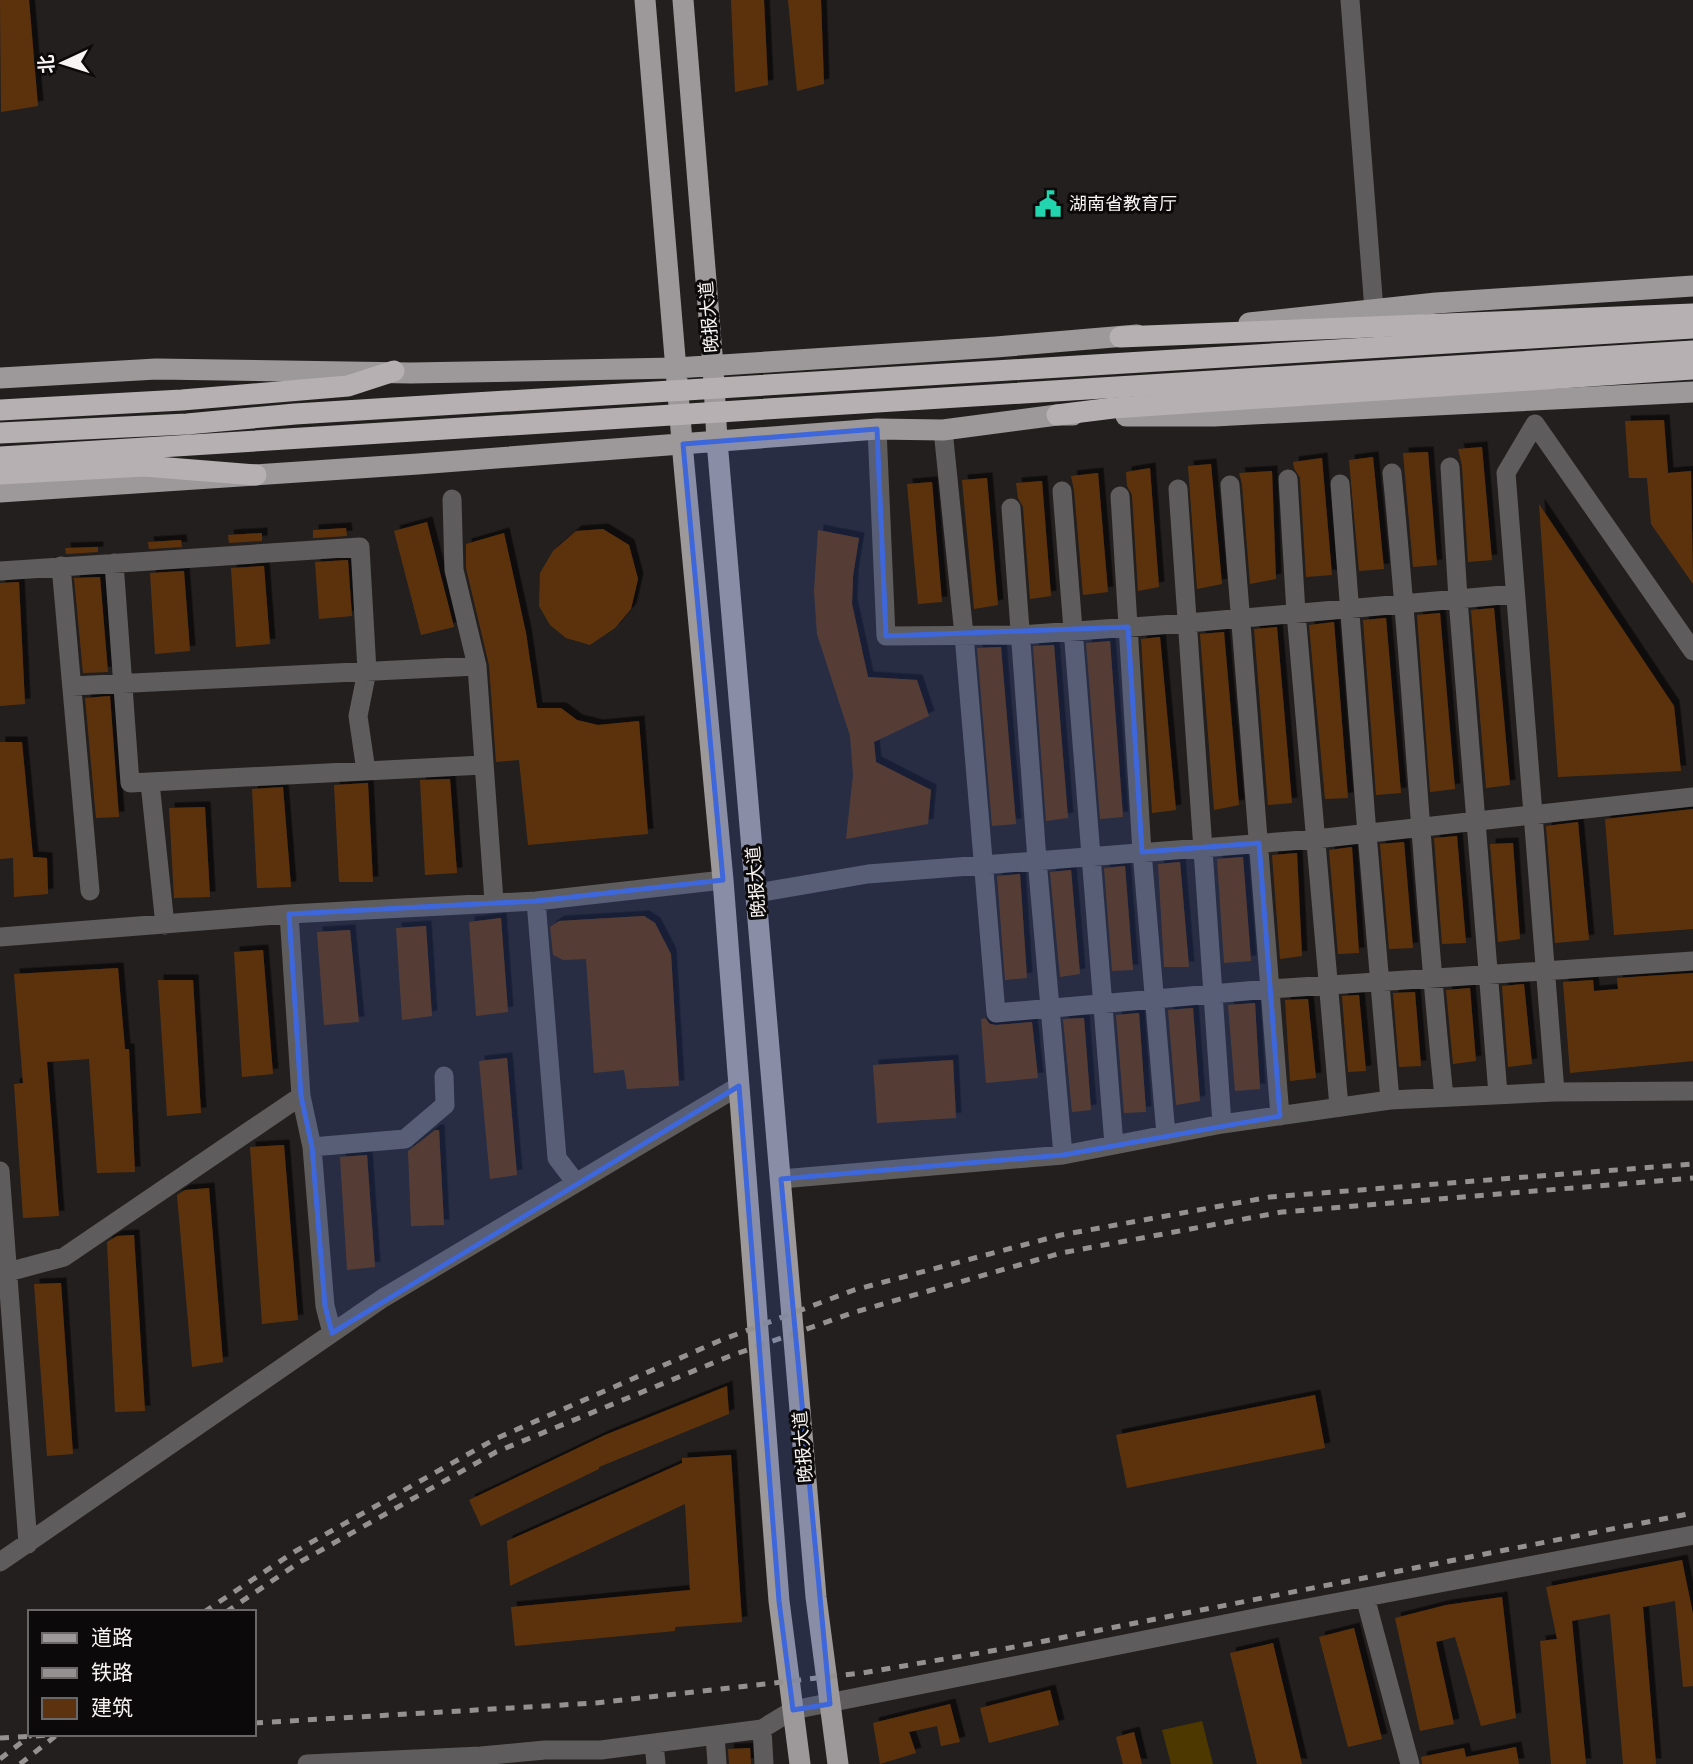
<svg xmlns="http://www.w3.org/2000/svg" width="1693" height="1764" font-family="'Times New Roman','Noto Sans SC',serif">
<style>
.green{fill:#4d3900}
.building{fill:#5c330e;filter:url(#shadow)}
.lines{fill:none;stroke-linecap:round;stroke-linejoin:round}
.minor{stroke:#5e5c5c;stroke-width:19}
.major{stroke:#9d9899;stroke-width:21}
.highway{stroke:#b6b0b2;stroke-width:21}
.rail{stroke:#959190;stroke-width:5;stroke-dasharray:9 9;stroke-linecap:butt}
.highway-bridge{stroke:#b6b0b2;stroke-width:21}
.marked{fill:#3e67dc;fill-opacity:0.2;stroke:#3e67dc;stroke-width:5;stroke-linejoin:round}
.labels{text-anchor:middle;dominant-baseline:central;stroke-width:6;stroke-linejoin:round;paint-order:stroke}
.poi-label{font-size:18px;fill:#f7f4f3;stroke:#0b0909;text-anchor:start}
.street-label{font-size:18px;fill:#f7f4f3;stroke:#0b0909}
</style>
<defs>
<filter id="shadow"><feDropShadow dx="5.5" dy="-5.5" stdDeviation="0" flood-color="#0009"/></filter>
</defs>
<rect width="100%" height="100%" fill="#231f1e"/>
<path class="green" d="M1202 1721 1213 1764H1171L1162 1730Z"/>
<path class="building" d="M0 0H29L38 106 1 112Z
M731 0H764L768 85 735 92Z
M788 0H821L824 84 797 91Z
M1664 420 1668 473 1691 471 1693 584 1651 524 1647 478H1629L1625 421Z
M1482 447 1492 560 1468 562 1462 466 1458 449Z
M1428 452 1437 565 1413 567 1403 453Z
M1373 457 1384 569 1359 571 1349 460Z
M1322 458 1332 575 1306 577 1300 478 1294 468 1293 462Z
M1211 464 1222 584 1197 589 1188 466Z
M1150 468 1159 587 1138 591 1132 495 1127 486 1126 472Z
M1272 471 1276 579 1250 584 1242 484 1239 473Z
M1098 473 1108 592 1083 595 1074 490 1071 476Z
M987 478 998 605 974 609 962 480Z
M1042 481 1051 596 1030 599 1023 507 1018 498 1016 483Z
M932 482 942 602 918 604 907 484Z
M1539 504 1674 706 1681 771 1558 777Z
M427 522 454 627 421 635 394 531Z
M346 528 347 536 313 538V530Z
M603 529 629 545 638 579 631 609 615 628 590 645 566 638 550 625 539 606 540 573 553 551 576 531Z
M818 530 859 538 853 576 852 604 868 677 917 680 929 716 874 742 876 762 931 790 928 824 846 839 853 775 850 736 817 634 814 591Z
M262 533V541L229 543 228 535Z
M504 533 526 633 537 708H561L577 720 598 725 639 721 648 834 528 845 519 760 496 762 489 665 466 568V544Z
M181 540 182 547 149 549 148 542Z
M98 547V552L66 554 65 548Z
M348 560 352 616 319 619 315 562Z
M264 566 270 644 236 647 231 568Z
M184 571 190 651 155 654 150 573Z
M100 577 108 672 83 673 74 578Z
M19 582 25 704 0 706V583Z
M1494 608 1510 785 1486 788 1471 610Z
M1440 613 1455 789 1430 792 1417 615Z
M1386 618 1401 793 1376 795 1363 620Z
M1334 622 1348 798 1325 799 1309 625Z
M1277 627 1292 803 1268 805 1254 629Z
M1224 632 1239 805 1214 810 1200 634Z
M1160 637 1176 810 1152 813 1141 639Z
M1110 641 1123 817 1100 819 1086 643Z
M1054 645 1068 818 1046 821 1033 646Z
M1001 647 1016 824 992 826 977 648Z
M110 696 119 817 96 818 85 698Z
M0 742H22L33 857 47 858 48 894 14 897 13 858 0 859Z
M450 779 457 873 425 875 420 780Z
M368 783 373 882H339L334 785Z
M283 787 291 887 257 888 252 789Z
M205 807 210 897 174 898 169 808Z
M1693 809V929L1614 935 1605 819Z
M1578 822 1589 940 1555 943 1546 826Z
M1457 836 1466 943 1442 944 1434 838Z
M1404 842 1413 948 1389 949 1380 844Z
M1513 843 1520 939 1498 942 1490 844Z
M1352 847 1359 953 1338 954 1329 850Z
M1297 853 1302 956 1280 959 1272 855Z
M1243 857 1251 961 1224 963 1217 859Z
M1180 862 1189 967H1164L1158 864Z
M1125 866 1133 970 1112 971 1104 868Z
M1071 870 1080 974 1060 977 1050 872Z
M1020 874 1027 978 1005 980 997 876Z
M644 916 655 923 671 954 679 1086 627 1089 624 1070 594 1073 586 959 563 960 553 955 550 927 559 921Z
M501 918 508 1012 476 1016 469 922Z
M426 926 432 1016 402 1020 396 928Z
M350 930 359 1022 324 1025 317 932Z
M263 950 273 1074 242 1077 234 952Z
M118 968 125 1049H129L135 1172 97 1173 89 1059 47 1062 59 1216 23 1218 14 1084 23 1083 14 974Z
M1693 973V1061L1570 1073 1563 982 1593 980 1594 991 1618 989 1617 978Z
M158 980H193L201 1113 167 1116Z
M1524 984 1532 1064 1508 1067 1502 986Z
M1470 988 1476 1061 1453 1064 1446 990Z
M1415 992 1421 1066 1399 1067 1393 993Z
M1359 995 1366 1071 1348 1072 1342 996Z
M1308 999 1316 1078 1290 1081 1285 1000Z
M1255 1003 1260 1089 1235 1091 1228 1005Z
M1193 1008 1200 1101 1176 1105 1168 1010Z
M1139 1013 1146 1112 1124 1113 1116 1015Z
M985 1018 990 1024 996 1025 1032 1022 1038 1078 986 1083 981 1019Z
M1084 1018 1091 1110 1072 1112 1063 1019Z
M507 1058 517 1175 490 1179 479 1061Z
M953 1060 956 1118 877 1123 873 1065Z
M435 1130H439L444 1225 411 1226 408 1151Z
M284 1145 298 1320 262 1324 250 1147Z
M367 1155 375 1267 347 1270 340 1157Z
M209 1188 223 1362 192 1367 177 1195 185 1190Z
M134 1235 145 1411 115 1412 107 1242 117 1236Z
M61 1283 73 1454 47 1456 34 1284Z
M727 1386 729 1414 599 1467V1469L481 1526 469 1500 605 1435Z
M1315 1395 1325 1448 1127 1488 1116 1435Z
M731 1455 742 1622 675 1627V1631L515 1646 511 1607 690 1590 685 1504 510 1586 507 1541 682 1463V1458Z
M1682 1560 1693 1614V1686L1683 1687 1675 1601 1643 1607 1656 1764H1623L1610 1614 1572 1621 1586 1764H1551L1540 1641 1557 1639 1546 1587Z
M1502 1597 1516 1718 1481 1726 1455 1637 1436 1642 1454 1724 1420 1731 1395 1618 1446 1605Z
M1354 1628 1382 1739 1348 1747 1319 1637Z
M1273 1643 1302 1764H1257L1230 1653Z
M1050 1690 1059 1725 989 1743 980 1708Z
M950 1704 960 1742 941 1746 937 1726 909 1732 916 1753 880 1764 873 1723Z
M1134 1732 1142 1764H1123L1116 1737Z
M1516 1747 1519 1764H1422L1421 1757 1464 1748 1466 1757Z
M750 1748 751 1764H729L728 1749Z"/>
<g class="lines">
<path class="minor" d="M1350 0 1374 310
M877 429 886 636 1020 635 1188 623 1514 594
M943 430 964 635 996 1013 1269 989 1693 961
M1450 467 1458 599 1498 1094
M1392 473C1413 681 1422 889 1444 1097
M1288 479 1296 613 1339 1107
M1340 484 1367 834 1390 1100
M1230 485 1280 1116
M1178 489 1222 1124
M1062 491 1114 1145
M1120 496 1142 852 1166 1135
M452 499 454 570 477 666 494 901
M1011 508 1037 860 1063 1155
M114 563 130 783 483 765
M61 566 90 891
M0 571 360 547 367 671 358 716 366 771
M72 686 477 666
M150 783 165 925
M757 893 868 874 1316 839 1693 797
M536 901 557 1158 576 1183
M0 937 289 914 536 901 723 880
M1555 1092 1506 473 1535 424 1693 651
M301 1096 312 1147 325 1306 332 1333
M312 1147 405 1139 445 1105 444 1076
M0 1171 28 1544
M781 1179 1063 1155 1222 1124 1390 1100 1555 1092 1693 1091
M8 1272 64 1257 301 1096 289 914
M0 1562 383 1298 739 1086
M1365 1597 1410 1764
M762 1729 764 1764
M715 1735 717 1764
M654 1743 656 1764
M307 1764 481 1756 545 1750H601L762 1729 793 1710 1265 1616 1693 1535"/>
<path class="major" d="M645 0 684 465 723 880 779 1601 800 1764
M683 0 713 366 717 441 816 1597 838 1764
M1249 323 1436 303 1693 286
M0 378 156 369 411 373 676 368 996 347 1137 335
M1126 416H1214L1693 392
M0 492 418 464 877 429 943 430 1057 415H1073"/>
<path class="highway" d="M1120 337 1693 314
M0 410 182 400 348 386 394 371
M1057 415 1113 408 1693 369
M0 474 144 466 256 475"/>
<path class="rail" d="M204 1612 294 1552 495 1439 719 1341 854 1290 1061 1235 1270 1197 1693 1164
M226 1612 300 1562 496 1452 730 1356 855 1312 1061 1253 1282 1212 1693 1178
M254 1723 596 1703 862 1673 1009 1648 1693 1513
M0 1738 68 1734
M0 1759 31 1735
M20 1764 58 1734"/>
<path class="highway-bridge" d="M0 433 187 424 295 414 1693 328
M0 457 1693 351"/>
</g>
<path class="marked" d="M877 429 886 636 1128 627 1142 852 1259 843 1280 1116 1063 1155 781 1179 830 1704 793 1710 779 1601 739 1086 332 1333 325 1306 312 1147 301 1096 289 914 536 901 723 880 683 444Z"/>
<defs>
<symbol id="civic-bare" viewBox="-9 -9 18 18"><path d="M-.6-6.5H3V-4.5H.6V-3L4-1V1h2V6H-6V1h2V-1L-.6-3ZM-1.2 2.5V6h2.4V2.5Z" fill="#23d5af" stroke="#0b0909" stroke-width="2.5" paint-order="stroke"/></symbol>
</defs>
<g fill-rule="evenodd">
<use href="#civic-bare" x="1029" y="185" width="38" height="38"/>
</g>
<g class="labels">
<g class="poi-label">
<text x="1069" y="204">湖南省教育厅</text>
</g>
<g class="street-label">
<text transform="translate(709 317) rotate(-95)">晚报大道</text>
<text transform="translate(756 882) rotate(-95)">晚报大道</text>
<text transform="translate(803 1447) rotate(-95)">晚报大道</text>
</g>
</g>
<rect x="28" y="1610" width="228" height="126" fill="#0b0909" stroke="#696767" stroke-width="2"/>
<rect x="42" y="1633" width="35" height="10" fill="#9d9899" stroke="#696767" stroke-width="2"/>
<text x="91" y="1645" font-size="21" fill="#f7f4f3">道路</text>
<rect x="42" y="1668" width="35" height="10" fill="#959190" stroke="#696767" stroke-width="2"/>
<text x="91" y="1680" font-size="21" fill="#f7f4f3">铁路</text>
<rect x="42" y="1698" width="35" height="21" fill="#5c330e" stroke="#696767" stroke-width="2"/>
<text x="91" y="1715" font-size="21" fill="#f7f4f3">建筑</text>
<g transform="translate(63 63) rotate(266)" stroke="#0b0909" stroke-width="5" paint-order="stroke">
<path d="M0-5L12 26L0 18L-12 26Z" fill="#f7f4f3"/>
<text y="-10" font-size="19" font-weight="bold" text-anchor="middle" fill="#f7f4f3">北</text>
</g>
</svg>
